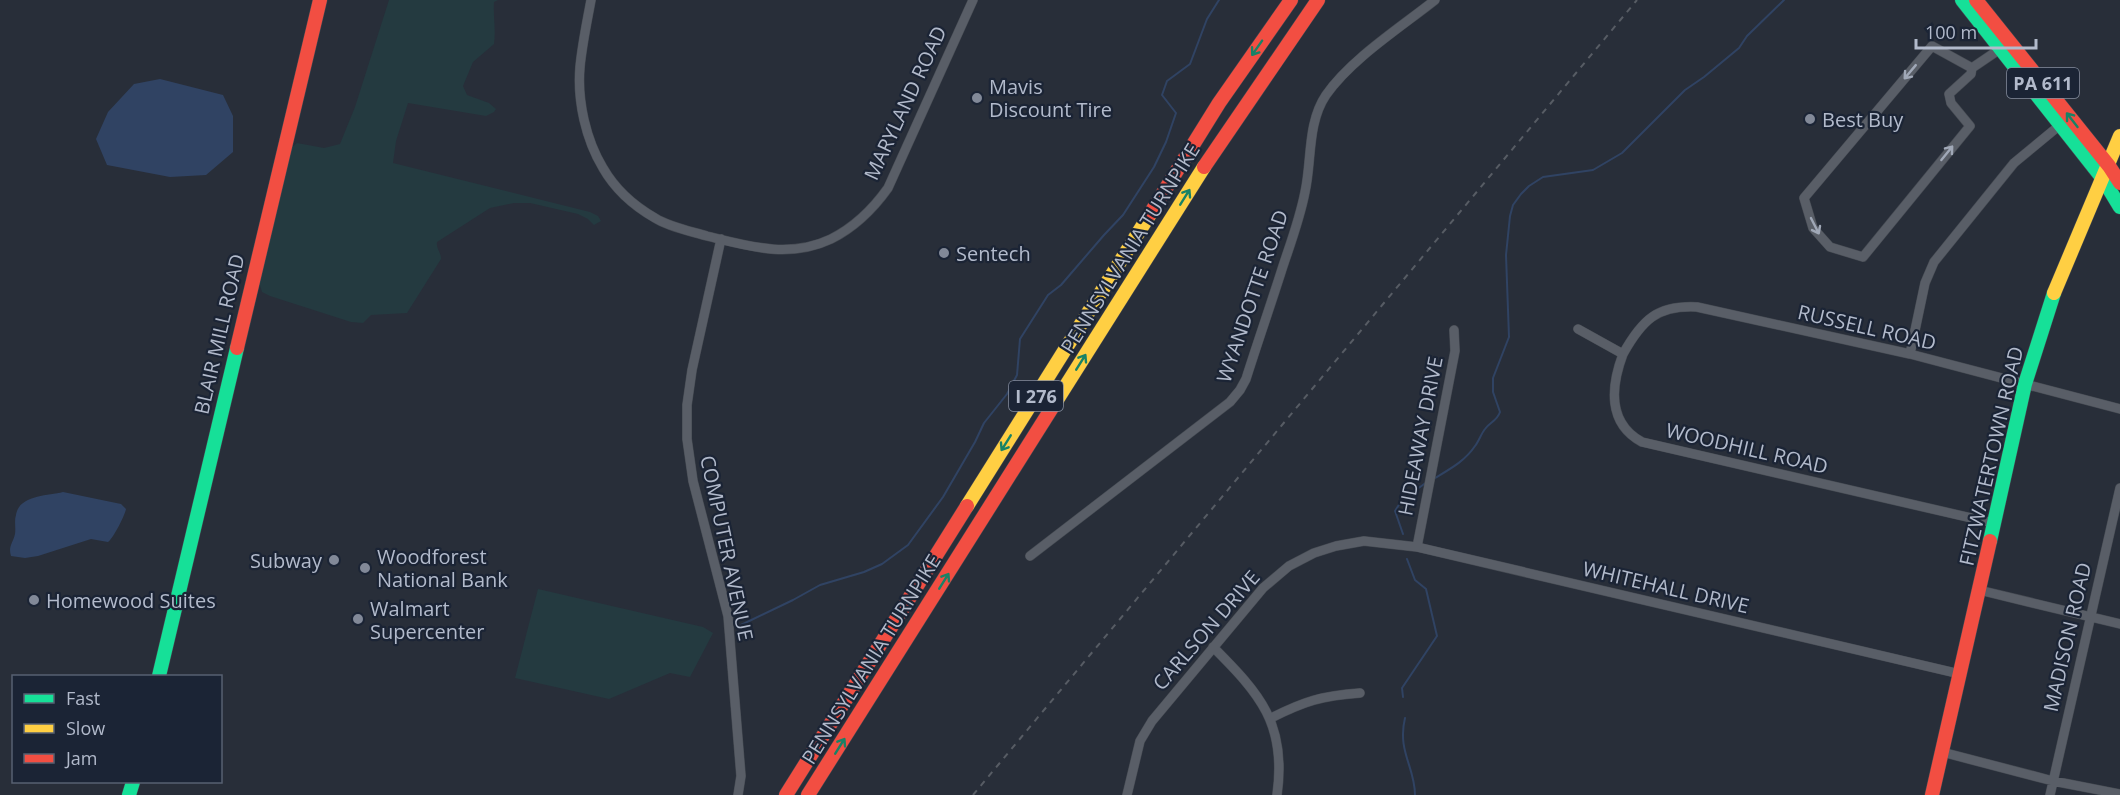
<svg xmlns="http://www.w3.org/2000/svg" width="2120" height="795" font-family="'Open Sans',sans-serif">
<style>
.green{fill:#243a40}
.water{fill:#304363}
.lines{fill:none;stroke-linecap:round;stroke-linejoin:round}
.stream{stroke:#304363;stroke-width:2}
.street-casing{stroke:#454a52;stroke-width:10}
.fast-casing{stroke:#454a52;stroke-width:15}
.slow-casing{stroke:#454a52;stroke-width:15}
.jam-casing{stroke:#454a52;stroke-width:15}
.street{stroke:#595e67;stroke-width:9}
.fast{stroke:#16e098;stroke-width:14}
.slow{stroke:#ffcf43;stroke-width:14}
.jam{stroke:#f24e42;stroke-width:14}
.rail{stroke:#575c64;stroke-width:2;stroke-dasharray:6 6;stroke-linecap:butt}
.oneway{stroke:#188266}
.oneway2{stroke:#a0a8b7}
.poi-dot{fill:#828998;stroke:#1b2435;stroke-width:2}
.labels{text-anchor:middle;dominant-baseline:central;stroke-width:4.5;stroke-linejoin:round;paint-order:stroke}
.shield{fill:#1b2435;stroke:#858d9e;stroke-width:1.5}
.shield-label{font-size:18px;font-weight:bold;fill:#b2bacb}
.poi-label{font-size:20px;fill:#b2bacb;stroke:#1b2435;text-anchor:start}
.street-label{font-size:20px;fill:#b2bacb;stroke:#1b2435}
</style>
<rect width="100%" height="100%" fill="#282e39"/>
<path class="green" d="M389 0H498L494 2C493 16 496 29 494 44L473 62 463 86 467 95 489 103 496 109 494 112 486 116 408 103 396 141 393 163 590 212 598 216 601 221 594 225 588 219 578 214 530 203H514L490 208 437 242C436 249 441 252 441 259L407 313 371 315 363 323 351 322 270 296 262 292 258 279 290 149 297 143 324 148 340 144 355 107Z
M538 589 703 627 713 633 690 677 670 673 609 699 515 678Z"/>
<path class="water" d="M160 79 223 95 233 116V152L206 175 170 177 107 165 96 139 108 112 134 84Z
M63 492 121 504 126 509C125 515 113 539 108 542L91 539 38 556 25 558 11 556C8 546 13 543 15 534 16 527 14 521 16 515 19 495 47 496 63 492Z"/>
<g class="lines">
<path class="stream" d="M1435 478C1450 469 1465 461 1475 446 1479 441 1481 434 1485 429 1490 422 1497 421 1500 412L1493 392V378L1509 337 1506 255 1510 216 1513 205 1521 194 1529 186 1543 177 1593 170 1622 153 1685 90 1704 77 1739 48 1747 36 1784 0
M1403 534 1395 511 1402 500 1427 482
M741 625 793 600 820 585 864 572 882 564 908 545 943 497 975 442 984 423 1007 394 1017 375 1020 339 1048 295 1061 285 1104 235 1123 215 1154 167 1166 142 1176 113 1162 95 1167 81 1190 64 1207 19 1219 0
M1403 697 1402 688 1437 636 1426 589 1415 580 1407 559
M1405 718C1397 751 1415 767 1415 795"/>
<defs>
<path id="street" d="M591 0C587 22 582 45 580 67 577 101 586 140 603 168 615 189 634 206 655 218 669 227 690 231 707 236 748 246 789 259 831 239 855 227 873 209 888 188L973 0
M1972 68 1932 46 1804 198 1813 228 1830 247 1863 257 1970 126 1951 103 1949 94 1971 74 1972 68 2000 49
M721 239 692 370 687 405V439L693 481 728 616 741 776 738 795
M1578 329 1623 354C1611 386 1607 423 1642 442L1993 523
M1623 354C1642 320 1657 305 1697 307L1910 354 2120 409
M1910 354 1925 283 1934 262 2014 163 2060 125
M1417 547 1455 351 1454 330
M1030 556 1230 402 1240 390 1246 379C1258 341 1271 304 1283 266 1291 242 1300 218 1305 192 1312 161 1307 123 1326 95 1351 59 1401 27 1435 0
M1979 590 2120 624
M1213 647C1260 694 1287 724 1277 795
M1271 718C1305 701 1321 696 1360 693
M1942 752 2053 781 2120 794
M1127 795 1140 741 1152 721 1263 588 1289 566 1314 553 1336 546 1364 541 1417 547 1960 674
M2050 795 2120 488"/>
<path id="fast" d="M1962 0 2103 179 2120 207
M1990 541 2025 384 2054 293
M159 676 237 348
M129 795 133 782"/>
<path id="slow" d="M2054 293 2120 136
M1055 403 1204 167
M967 506 1150 214"/>
<path id="jam" d="M1976 0 2109 166 2120 183
M1204 167 1318 0
M1150 214 1219 103 1291 0
M237 348 320 0
M786 795 967 506
M808 795 1055 403
M1932 795 1990 541"/>
</defs>
<use href="#street" class="street-casing"/>
<use href="#fast" class="fast-casing"/>
<use href="#slow" class="slow-casing"/>
<use href="#jam" class="jam-casing"/>
<use href="#street" class="street"/>
<use href="#fast" class="fast"/>
<use href="#slow" class="slow"/>
<use href="#jam" class="jam"/>
<path class="rail" d="M973 795 1637 0"/>
</g>
<defs><path id="oneway-shaft" d="M-6 0H5M1.5-3L5.5 0L1.5 3" fill="none" stroke-width="1.6" stroke-linecap="round" stroke-linejoin="round" transform="scale(1.5)"/></defs>
<g class="oneway">
<use href="#oneway-shaft" transform="translate(1257 48) rotate(125)"/>
<use href="#oneway-shaft" transform="translate(2072 120) rotate(-128)"/>
<use href="#oneway-shaft" transform="translate(1185 197) rotate(-58)"/>
<use href="#oneway-shaft" transform="translate(1081 362) rotate(-58)"/>
<use href="#oneway-shaft" transform="translate(1006 443) rotate(122)"/>
<use href="#oneway-shaft" transform="translate(944 581) rotate(-58)"/>
<use href="#oneway-shaft" transform="translate(840 746) rotate(-58)"/>
</g>
<g class="oneway2">
<use href="#oneway-shaft" transform="translate(1910 72) rotate(130)"/>
<use href="#oneway-shaft" transform="translate(1947 153) rotate(-51)"/>
<use href="#oneway-shaft" transform="translate(1815 226) rotate(63)"/>
</g>
<g class="poi-dot">
<circle cx="977" cy="98" r="6"/>
<circle cx="1810" cy="119" r="6"/>
<circle cx="944" cy="253" r="6"/>
<circle cx="334" cy="560" r="6"/>
<circle cx="365" cy="568" r="6"/>
<circle cx="34" cy="600" r="6"/>
<circle cx="358" cy="619" r="6"/>
</g>
<g class="labels">
<g class="shield">
<rect x="2007" y="68" width="72" height="30" rx="4.5"/>
<rect x="1009" y="381" width="54" height="30" rx="4.5"/>
</g>
<g class="shield-label">
<text x="2043" y="83">PA 611</text>
<text x="1036" y="396">I 276</text>
</g>
<g class="poi-label">
<text x="989" y="86">Mavis<tspan x="989" dy="23">Discount Tire</tspan></text>
<text x="1822" y="119">Best Buy</text>
<text x="956" y="253">Sentech</text>
<text x="377" y="556">Woodforest<tspan x="377" dy="23">National Bank</tspan></text>
<text x="322" y="560" text-anchor="end">Subway</text>
<text x="46" y="600">Homewood Suites</text>
<text x="370" y="608">Walmart<tspan x="370" dy="23">Supercenter</tspan></text>
</g>
<g class="street-label">
<text transform="translate(905 103) rotate(-65)">MARYLAND ROAD</text>
<text transform="translate(1130 248) rotate(-58)">PENNSYLVANIA TURNPIKE</text>
<text transform="translate(1252 296) rotate(-71)">WYANDOTTE ROAD</text>
<text transform="translate(1867 327) rotate(13)">RUSSELL ROAD</text>
<text transform="translate(219 334) rotate(-77)">BLAIR MILL ROAD</text>
<text transform="translate(1420 436) rotate(-79)">HIDEAWAY DRIVE</text>
<text transform="translate(1747 448) rotate(13)">WOODHILL ROAD</text>
<text transform="translate(1991 456) rotate(-77)">FITZWATERTOWN ROAD</text>
<text transform="translate(727 548) rotate(78)">COMPUTER AVENUE</text>
<text transform="translate(1666 587) rotate(13)">WHITEHALL DRIVE</text>
<text transform="translate(1206 630) rotate(-49)">CARLSON DRIVE</text>
<text transform="translate(2067 637) rotate(-77)">MADISON ROAD</text>
<text transform="translate(871 659) rotate(-58)">PENNSYLVANIA TURNPIKE</text>
</g>
</g>
<rect x="12" y="675" width="210" height="108" fill="#1b2435" stroke="#576071" stroke-width="1.5"/>
<rect x="24" y="694" width="30" height="9" fill="#16e098" stroke="#576071" stroke-width="1.5"/>
<text x="66" y="705" font-size="18" fill="#b2bacb">Fast</text>
<rect x="24" y="724" width="30" height="9" fill="#ffcf43" stroke="#576071" stroke-width="1.5"/>
<text x="66" y="735" font-size="18" fill="#b2bacb">Slow</text>
<rect x="24" y="754" width="30" height="9" fill="#f24e42" stroke="#576071" stroke-width="1.5"/>
<text x="66" y="765" font-size="18" fill="#b2bacb">Jam</text>
<path d="M1916 39v9h120v-9" fill="none" stroke="#b2bacb" stroke-width="3"/>
<text x="1925" y="39" font-size="18" fill="#b2bacb" stroke="#1b2435" stroke-width="4.5" paint-order="stroke">100 m</text>
</svg>
